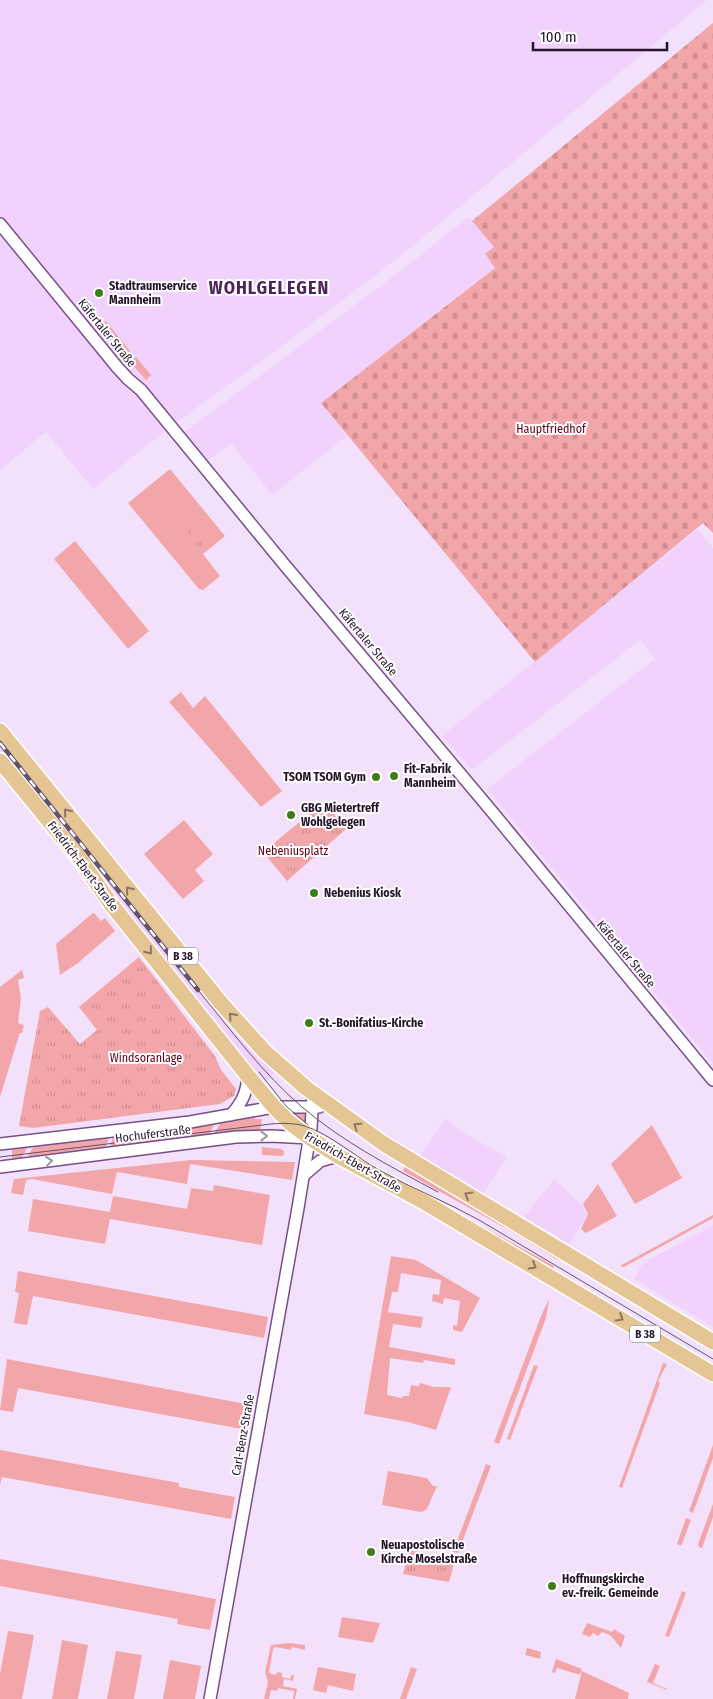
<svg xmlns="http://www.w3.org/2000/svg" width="713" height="1699" font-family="'Fira Sans Condensed',sans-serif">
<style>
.built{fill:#f1d2fd}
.green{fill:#f3a6aa}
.cemetery{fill:url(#cemetery-stones)}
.park{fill:url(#park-tufts)}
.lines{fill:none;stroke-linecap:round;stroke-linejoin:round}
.minor-casing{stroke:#784f88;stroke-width:14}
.major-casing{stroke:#fff;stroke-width:18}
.minor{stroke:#fff;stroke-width:11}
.major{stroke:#e5c594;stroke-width:15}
.tram{stroke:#63526b;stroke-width:1}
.rail-casing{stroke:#63526b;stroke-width:4.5}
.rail{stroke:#fff;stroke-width:2.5;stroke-dasharray:8;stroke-linecap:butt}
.oneway{stroke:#8e7565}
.oneway2{stroke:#9c95a0}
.poi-dot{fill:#407d19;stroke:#fff;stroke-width:2}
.labels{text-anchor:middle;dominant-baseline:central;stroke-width:4;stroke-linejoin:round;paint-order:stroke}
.shield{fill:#fff;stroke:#665a6b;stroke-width:1}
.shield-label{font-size:11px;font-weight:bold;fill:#24132b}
.poi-label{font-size:12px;font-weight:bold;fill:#24132b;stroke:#fff;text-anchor:start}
.street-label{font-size:12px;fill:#24132b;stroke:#fff}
.park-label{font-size:12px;fill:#610019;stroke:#fff}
.district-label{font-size:18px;font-weight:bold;letter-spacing:1px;fill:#4d255b;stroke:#fff}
</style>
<defs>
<pattern id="cemetery-stones" width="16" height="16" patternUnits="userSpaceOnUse" patternTransform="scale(1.25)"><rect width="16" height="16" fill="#f3a6aa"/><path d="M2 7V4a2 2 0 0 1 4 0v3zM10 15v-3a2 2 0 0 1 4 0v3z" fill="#d08e92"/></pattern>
<pattern id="park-tufts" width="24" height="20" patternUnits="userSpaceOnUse" patternTransform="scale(1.25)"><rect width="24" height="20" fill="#f3a6aa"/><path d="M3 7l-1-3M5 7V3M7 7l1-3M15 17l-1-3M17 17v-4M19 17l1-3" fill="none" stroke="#d08e92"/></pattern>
</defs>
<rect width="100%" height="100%" fill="#f3e1fb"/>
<path class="built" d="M0 0H707L403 254 281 347 165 431 93 489 46 432 0 470Z
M468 217 494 247 485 255 495 267 321 403 347 436 272 495 231 443 207 461 183 433 398 273Z
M698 529 713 548V1064L487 789 655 659 640 640 472 770 442 736Z
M0 738 277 1070 262 1085 0 755Z
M446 1119 462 1132 507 1157 481 1197 417 1159Z
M554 1179 582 1205 587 1215 569 1244 524 1217Z
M713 1225V1327L634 1279 642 1264Z"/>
<path class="green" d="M106 321 130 351 125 355 101 326Z
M136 357 151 375 146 380 130 362Z
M170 469 225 536 203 554 220 576 203 590 199 589 128 503Z
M75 541 149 631 128 649 54 559Z
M181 692 193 708 205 696 282 791 261 807 169 702Z
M184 820 213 854 195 870 204 881 183 899 144 854Z
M93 913H94L101 921 105 918 115 931 78 963 60 975 56 944Z
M22 970 24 978 18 980 21 998 18 1023 24 1025 22 1033H20L17 1042 0 1097V987Z
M285 1111 304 1112 308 1116 306 1130Z
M254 1116 255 1119H262L260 1131 222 1136 221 1133 214 1134 222 1120Z
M214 1125 209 1134 110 1147 113 1137Z
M652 1125 682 1178 635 1204 611 1164Z
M98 1136 99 1139 109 1138 104 1151 33 1160 32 1156H28L35 1144Z
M20 1145 21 1148H27L20 1161 12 1159V1149Z
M262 1147 281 1149 284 1151V1155L281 1156 262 1155Z
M191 1160 295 1162 292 1180 190 1164 187 1184 117 1172 112 1194 32 1179 26 1180 23 1195 11 1193 14 1179Z
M405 1166 473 1204 560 1256 558 1260 507 1229 403 1171Z
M598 1184 617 1216 586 1233 581 1229 588 1214 583 1204Z
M214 1185 270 1195 262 1245 110 1219 105 1244 28 1231 33 1199 110 1212 113 1196 187 1209 191 1188 213 1191Z
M437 1201 554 1266 553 1268 436 1204Z
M713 1215V1218L624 1267 620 1266Z
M391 1256 416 1260 480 1298 462 1332 453 1330V1325L457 1326 460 1301 444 1298 443 1304 432 1301 433 1294 439 1295 441 1280 401 1273 398 1292H392L388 1312 423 1317 421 1328 393 1324 389 1347 455 1359V1365L424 1360 423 1363 390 1358 387 1395 402 1398 403 1396H409L411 1385 419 1386 420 1383 434 1387H451L436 1430 408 1422 364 1414Z
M18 1271 268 1317 264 1338 33 1296 27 1325 14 1323 19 1293 15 1292Z
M549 1299 546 1318 499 1444 494 1442 541 1316Z
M7 1359 251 1405 247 1430 18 1388 13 1412 0 1410Z
M663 1363 667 1364 658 1381 660 1383 622 1488 619 1487Z
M534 1365 538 1366 510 1440 507 1439Z
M713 1445V1458L693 1513 689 1511Z
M0 1450 179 1483V1487L235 1497 231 1519 2 1477 0 1485Z
M486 1464 491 1466 458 1553 453 1552Z
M388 1471 427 1478 433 1486H437L427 1509 421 1512 382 1505Z
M713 1504V1517L702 1548 699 1547 698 1544Z
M686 1518 691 1520 681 1546 677 1544Z
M0 1559 216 1599 210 1630 177 1624 178 1619 0 1586Z
M682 1591 686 1593 669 1637 665 1636Z
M342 1617 380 1623 373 1643 338 1637Z
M587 1623 612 1632 614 1629 625 1636 621 1648 610 1635 602 1632 598 1636 593 1633 590 1637 582 1634Z
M8 1631 34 1635 22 1699H0V1674Z
M62 1640 88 1645 78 1699H52Z
M289 1643 305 1645V1650L292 1647 291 1650 275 1647 273 1649 269 1673 276 1675 277 1672 282 1673V1677L290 1679 292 1675H294L293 1681 284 1679 283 1686 297 1689 295 1699H293L294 1691 278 1688 277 1691 271 1690 269 1699H264L268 1682 265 1672 271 1645Z
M527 1648 541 1652 540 1659 525 1655Z
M116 1651 142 1655 134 1699H107Z
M556 1659 582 1669 580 1675 557 1668 555 1673 552 1672Z
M170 1660 201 1666 195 1699H163Z
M655 1664 660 1666 653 1683 667 1689V1690L647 1682Z
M318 1667 356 1674 353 1691 328 1685 326 1693 313 1690Z
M411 1667 417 1669 406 1699H400Z
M582 1671 629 1693 628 1699H575Z"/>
<path class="cemetery" d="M713 23V533L703 523 535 662 321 403 495 268 485 254 494 247 472 221Z"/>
<path class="park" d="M190 527 203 542 202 546 193 553C184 547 186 538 187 528Z
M324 802 346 829 287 881 263 852Z
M139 957 215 1056 221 1070 236 1089 234 1096 220 1104 33 1128 19 1126 40 1011 48 1007 80 1044 97 1030 79 1007Z
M409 1550 455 1560 449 1582 403 1574Z"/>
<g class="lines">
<defs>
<path id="minor" d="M0 224 117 367 128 379 141 390 283 563 489 808 713 1080
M231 1115C242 1103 247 1092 248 1076
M0 1144 190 1122 274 1107H319
M0 1167 236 1137 271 1136 310 1138
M304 1175 320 1161 338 1156
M210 1699 298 1208 311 1128 313 1095"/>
<path id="major" d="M0 731 221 1003 265 1052 306 1088 384 1144 713 1342
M0 761 80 859 111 904 248 1076 274 1107 290 1123 310 1138 338 1156 424 1202 713 1374"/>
</defs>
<use href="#minor" class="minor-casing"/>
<use href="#major" class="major-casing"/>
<use href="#minor" class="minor"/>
<use href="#major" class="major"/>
<path class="tram" d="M198 990C231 1030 263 1074 302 1107 343 1142 391 1167 438 1192
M259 1072 286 1106 308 1125
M0 1157 271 1124C283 1123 294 1123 305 1126 330 1134 357 1158 381 1171 413 1189 447 1202 479 1220L713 1359"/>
<defs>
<path id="rail" d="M0 743 198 990"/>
</defs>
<use href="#rail" class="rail-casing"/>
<use href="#rail" class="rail"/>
</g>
<defs><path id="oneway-chevron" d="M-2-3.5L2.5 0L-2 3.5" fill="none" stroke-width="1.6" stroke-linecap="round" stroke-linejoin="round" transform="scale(1.25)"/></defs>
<g class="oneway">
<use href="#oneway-chevron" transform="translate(67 812) rotate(-129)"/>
<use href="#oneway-chevron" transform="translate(129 890) rotate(-129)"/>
<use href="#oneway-chevron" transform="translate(149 951) rotate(51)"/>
<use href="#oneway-chevron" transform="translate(232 1016) rotate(-132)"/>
<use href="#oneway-chevron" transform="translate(357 1126) rotate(-146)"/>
<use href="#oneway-chevron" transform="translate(468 1195) rotate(-149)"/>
<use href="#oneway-chevron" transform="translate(533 1266) rotate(31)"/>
<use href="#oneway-chevron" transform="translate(620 1318) rotate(31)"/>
</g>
<g class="oneway2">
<use href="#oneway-chevron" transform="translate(264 1136)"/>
<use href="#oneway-chevron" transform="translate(49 1161) rotate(-7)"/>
</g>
<g class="poi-dot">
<circle cx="99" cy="293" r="5"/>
<circle cx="394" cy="776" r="5"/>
<circle cx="376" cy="777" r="5"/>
<circle cx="291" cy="815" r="5"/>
<circle cx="314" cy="893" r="5"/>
<circle cx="309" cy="1023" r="5"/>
<circle cx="371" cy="1552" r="5"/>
<circle cx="552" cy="1586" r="5"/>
</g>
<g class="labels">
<g class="shield">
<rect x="168" y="947.5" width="30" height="17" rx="4"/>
<rect x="630" y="1325.5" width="30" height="17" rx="4"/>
</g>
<g class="shield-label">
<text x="183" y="956">B 38</text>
<text x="645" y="1334">B 38</text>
</g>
<g class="poi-label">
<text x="109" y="286">Stadtraumservice<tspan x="109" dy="14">Mannheim</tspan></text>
<text x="404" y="769">Fit-Fabrik<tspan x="404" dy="14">Mannheim</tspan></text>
<text x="366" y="777" text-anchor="end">TSOM TSOM Gym</text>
<text x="301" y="808">GBG Mietertreff<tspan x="301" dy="14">Wohlgelegen</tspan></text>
<text x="324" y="893">Nebenius Kiosk</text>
<text x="319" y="1023">St.-Bonifatius-Kirche</text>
<text x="381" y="1545">Neuapostolische<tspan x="381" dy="14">Kirche Moselstraße</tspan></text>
<text x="562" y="1579">Hoffnungskirche<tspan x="562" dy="14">ev.-freik. Gemeinde</tspan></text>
</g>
<g class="street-label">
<text transform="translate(107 333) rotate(51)">Käfertaler Straße</text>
<text transform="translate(368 642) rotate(50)">Käfertaler Straße</text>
<text transform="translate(83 866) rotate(53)">Friedrich-Ebert-Straße</text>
<text transform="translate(626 954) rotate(50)">Käfertaler Straße</text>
<text transform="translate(153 1134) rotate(-7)">Hochuferstraße</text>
<text transform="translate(353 1162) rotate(30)">Friedrich-Ebert-Straße</text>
<text transform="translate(243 1435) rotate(-80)">Carl-Benz-Straße</text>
</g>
<g class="park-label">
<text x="551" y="429">Hauptfriedhof</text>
<text x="293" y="851">Nebeniusplatz</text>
<text x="146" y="1058">Windsoranlage</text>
</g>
<g class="district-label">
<text x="269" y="288">WOHLGELEGEN</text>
</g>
</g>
<path d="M533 42v8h134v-8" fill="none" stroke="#24132b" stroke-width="2.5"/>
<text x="540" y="42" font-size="15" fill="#24132b" stroke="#ffffff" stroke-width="4" paint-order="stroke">100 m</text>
</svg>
